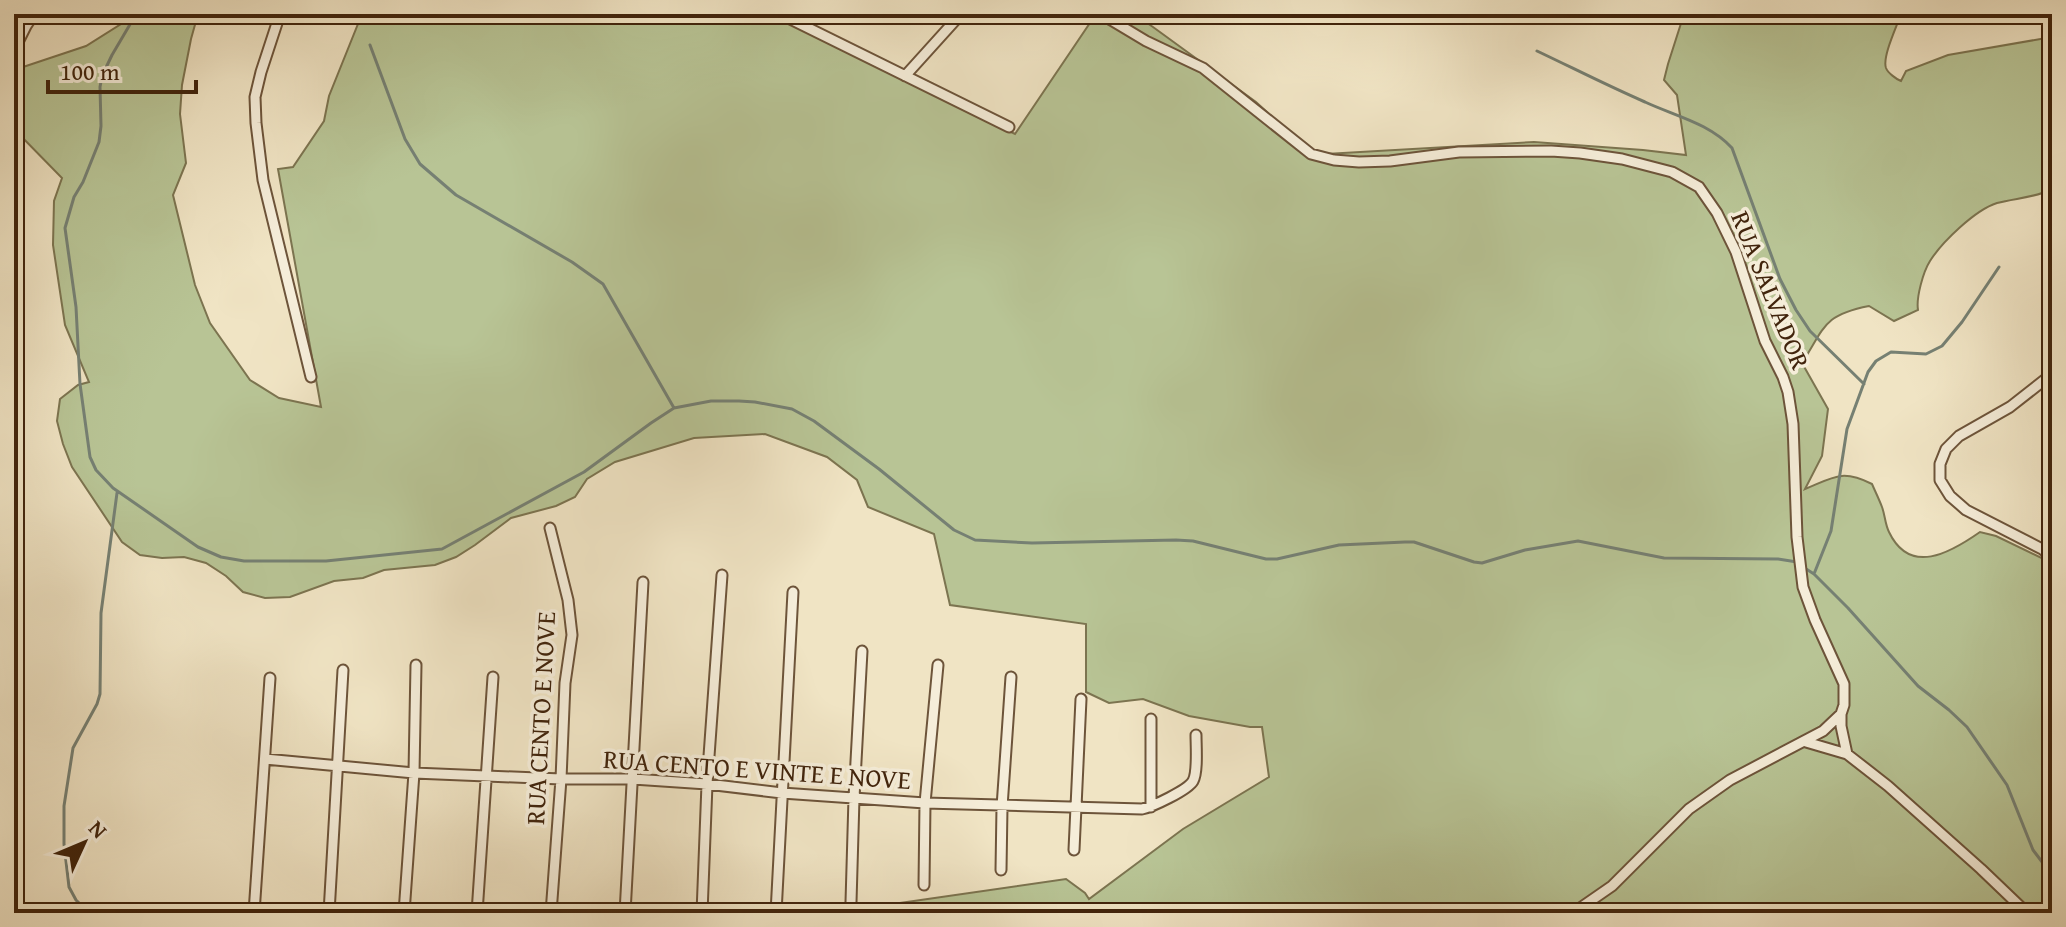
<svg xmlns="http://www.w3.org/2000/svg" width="2066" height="927" font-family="'Gentium Book Plus',serif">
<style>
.green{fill:#b8c495;stroke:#7c7450;stroke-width:2}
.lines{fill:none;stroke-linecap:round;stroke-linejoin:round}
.stream{stroke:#768073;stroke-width:3}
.street-casing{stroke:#6d543a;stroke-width:13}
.street{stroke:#f5edd9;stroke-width:9}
.labels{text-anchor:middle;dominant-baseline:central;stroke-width:7;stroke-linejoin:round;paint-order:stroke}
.street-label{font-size:26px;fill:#41240c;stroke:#f5edd9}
</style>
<rect width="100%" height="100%" fill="#f0e4c4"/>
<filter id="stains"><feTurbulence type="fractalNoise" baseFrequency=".0025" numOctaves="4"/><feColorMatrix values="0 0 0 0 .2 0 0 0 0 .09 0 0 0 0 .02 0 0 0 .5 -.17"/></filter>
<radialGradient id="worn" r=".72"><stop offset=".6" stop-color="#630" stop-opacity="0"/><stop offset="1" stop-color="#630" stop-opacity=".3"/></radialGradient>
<path class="green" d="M137 14H198L191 39 182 85 180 114 186 163 173 195 195 285 210 323 250 380 279 398 321 407 278 169 293 167 324 121 329 96 362 14H776L828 39 878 67 1015 134 1096 14H1134L1153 27 1256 102 1292 135 1308 155 1534 142 1643 150 1686 155 1677 95 1664 80 1668 64 1684 14H1901C1897 26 1882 57 1886 68 1888 73 1896 79 1901 81L1906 71 1948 55 2052 37V189C2035 198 2015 198 1997 203 1975 210 1942 242 1930 261 1923 272 1916 298 1918 310L1894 321 1869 306C1823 315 1825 327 1802 363L1828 409 1822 456 1805 489C1834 477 1842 469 1872 484 1875 491 1879 499 1882 507 1885 515 1885 524 1889 532 1910 576 1950 553 1980 532L1996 536 2052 563V913H781V907L879 906 1066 879 1085 893 1089 899 1183 829 1269 777 1262 727H1250L1189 716 1143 699 1109 703 1086 692V624L950 605 934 534 868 507 857 480 827 457 765 434 694 438 615 462 587 479 575 497 556 506 511 518 475 545 456 557 435 565 384 570 363 578 334 581 290 597 265 598 243 592 226 576 206 563 184 557 162 558 140 555 122 542 72 467 63 444 57 421 60 399 78 385 89 382 65 325 53 245 54 201 62 178 14 129V70L86 46Z"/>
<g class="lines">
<path class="stream" d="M140 14 132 21 112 55 102 76 100 87 101 126 99 142 83 182 74 197 65 228 76 307 80 384 90 457 96 470 113 488 198 547 221 557 244 561H326L442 549 584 472 651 423 674 408 711 401H739L755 402 792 409 814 421 879 469 954 530 975 540 1032 543 1176 540 1193 541 1266 559H1277L1339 545 1405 542H1414L1474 562 1482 563 1525 550 1578 541 1664 558 1778 559 1797 562
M370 45 405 139 420 164 456 195 572 262 603 284 674 408
M1537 51C1573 68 1608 86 1645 102 1675 116 1709 123 1732 148L1780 279 1796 310 1810 331 1864 384
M1803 567 1814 574 1848 608 1918 686 1949 710 1967 727 2007 785 2033 850 2052 875
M1814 574 1831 531 1847 429 1868 372 1876 361 1891 352 1926 354 1942 346 1962 322 1999 267
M89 913 76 900 69 887 64 844V806L73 748 97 704 100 694 101 613 117 493"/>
<defs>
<path id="street" d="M280 14 261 72 255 97 256 123 263 180 311 377
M780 14 1009 127
M1063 14 1079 18H1092
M1115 14 1111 20 1146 41 1203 68 1311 154 1334 160 1359 162 1390 161 1459 152 1551 151 1580 153 1622 159 1672 172 1699 187 1717 213 1736 252 1765 341 1783 377 1788 392 1793 424 1797 537 1803 587 1815 620 1844 684V705L1841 714 1823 731 1730 780 1689 809 1612 886 1573 913
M14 50 26 26 34 14
M905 76 961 14
M2052 374 2010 407 1959 436 1946 449 1940 464V480L1950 496 1966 510 2042 549 2052 557
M550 528 568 600 572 635 565 683 561 779 551 913
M1841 714V726L1847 754
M1806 742 1847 754 1888 786 1981 869 2027 913
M265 759 414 773 561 779H633L707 784 782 793 925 803 1142 809C1152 807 1188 790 1193 781 1198 772 1196 746 1196 735
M1151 807V719
M1074 850 1081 699
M1001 870 1002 807 1011 677
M924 885 925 803 938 665
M851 902 854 798 862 651
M254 913 270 678
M329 913 343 670
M404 913 414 773 416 665
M477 913 493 677
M625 913 643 582
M702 913 707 784 722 575
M776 913 793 592"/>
</defs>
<use href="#street" class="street-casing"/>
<use href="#street" class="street"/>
</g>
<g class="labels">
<g class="street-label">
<text transform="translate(1771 290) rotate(68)">RUA SALVADOR</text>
<text transform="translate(540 718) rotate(-87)">RUA CENTO E NOVE</text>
<text transform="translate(757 769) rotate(4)">RUA CENTO E VINTE E NOVE</text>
</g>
</g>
<rect width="2066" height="927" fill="none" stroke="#f0e4c4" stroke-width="48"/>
<rect x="16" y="16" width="2034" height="895" fill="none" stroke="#41240c" stroke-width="4"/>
<rect x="24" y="24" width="2018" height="879" fill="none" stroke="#41240c" stroke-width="2"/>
<g transform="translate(84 843) rotate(46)" stroke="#f5edd9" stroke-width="6" paint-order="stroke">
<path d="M0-6L14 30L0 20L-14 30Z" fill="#41240c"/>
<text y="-12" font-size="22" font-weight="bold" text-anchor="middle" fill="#41240c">N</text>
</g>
<path d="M48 80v12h148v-12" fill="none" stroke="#41240c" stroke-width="4"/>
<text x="60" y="80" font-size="24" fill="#41240c" stroke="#f5edd9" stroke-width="6" paint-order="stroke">100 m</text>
<rect width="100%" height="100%" filter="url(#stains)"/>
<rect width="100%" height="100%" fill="url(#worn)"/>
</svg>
